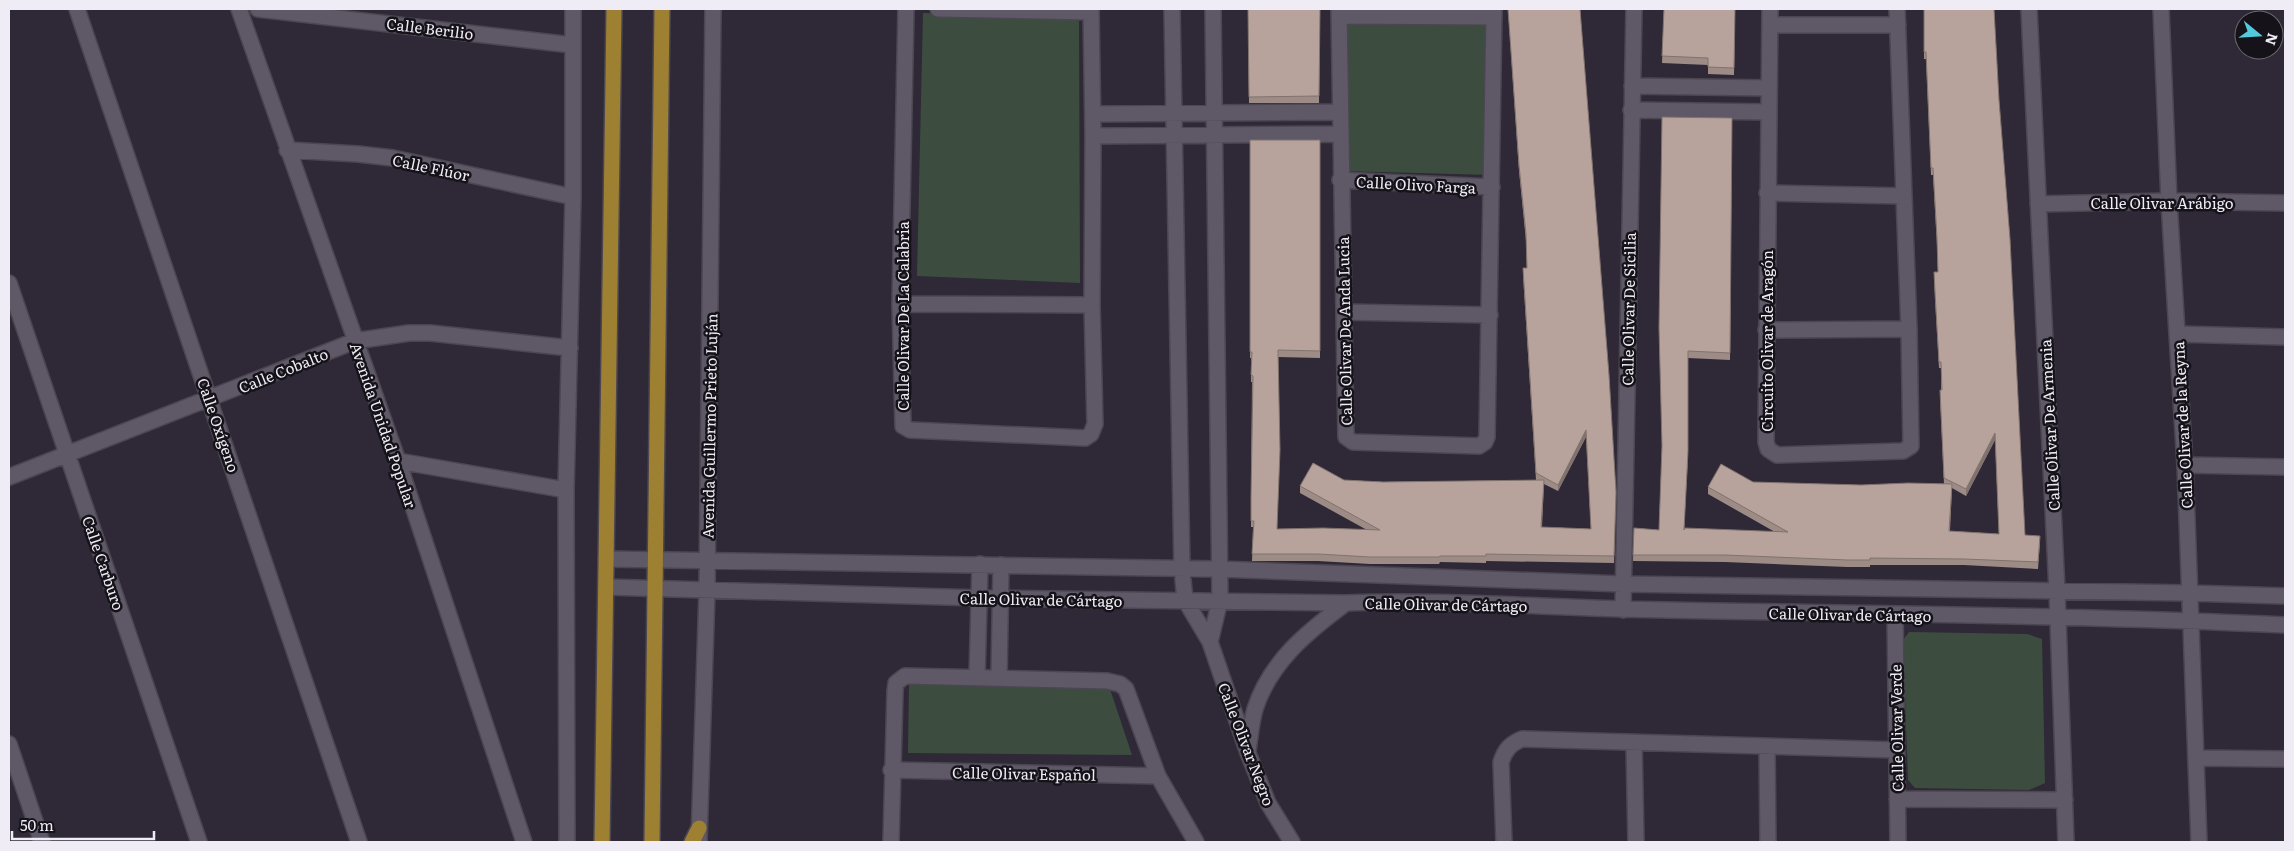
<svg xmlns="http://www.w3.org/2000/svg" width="2294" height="851" font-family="Literata,serif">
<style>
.green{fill:#3c4d40}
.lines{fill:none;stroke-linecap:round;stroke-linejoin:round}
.minor-casing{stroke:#4b4651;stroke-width:18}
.major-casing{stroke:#4b4651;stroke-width:18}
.minor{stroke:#5f5867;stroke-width:15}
.major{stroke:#9e8033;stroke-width:15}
.wall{fill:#9d8c86;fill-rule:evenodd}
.shaded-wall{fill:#80726d}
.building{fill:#b7a39c;stroke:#80726d}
.labels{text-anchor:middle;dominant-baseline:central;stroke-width:5;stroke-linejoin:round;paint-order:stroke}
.street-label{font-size:15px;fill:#f0ecf5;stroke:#151319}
</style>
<rect width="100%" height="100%" fill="#2f2836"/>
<path class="green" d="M923 13 1079 17 1080 283 917 276Z
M1339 16 1493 18 1492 175 1341 171Z
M1909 632 2027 634 2042 639 2045 783 2029 790 1915 788 1908 780 1903 640Z
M909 682 1109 686 1132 755 908 753Z"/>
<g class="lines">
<defs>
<path id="minor" d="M77 9 359 842
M239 9 398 461 524 842
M258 9 572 45
M906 9 900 304 903 426 910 430 1085 438 1091 434 1095 424 1092 305 1093 136 1091 9
M938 9 1091 12
M1172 9 1182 570 1185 600 1210 642 1248 753 1268 803 1292 842
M1339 9 1346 437 1353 442 1479 446 1485 442 1487 437 1494 9
M1770 9 1766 442 1768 449 1777 455 1903 451 1911 446 1909 329 1897 9
M2029 9 2057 591 2066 842
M2161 9 2169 201 2185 465 2199 842
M1339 16 1494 17
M1770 25H1898
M1632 86 1768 88
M1631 110 1768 112
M1093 114 1340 112
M1093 136 1340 134
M287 150 358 154 393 158 573 197
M1340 180 1492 187
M1767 193 1904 196
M2038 204 2169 201 2285 203
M9 283 199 842
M900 304 1092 305
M1344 312 1490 315
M1766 330 1909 329
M2177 334 2285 337
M398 461 566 490
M2185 465 2285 467
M9 477 355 341 409 333H430L570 348
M606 559 1218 569 1623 584 2188 593 2285 596
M606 587 980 598 1346 603C1453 599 1560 609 1667 610 1873 614 2079 615 2285 625
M1623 610 1634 9
M1895 614 1898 842
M1210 642 1220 600 1213 9
M977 677 980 564
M999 678 1001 565
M9 744 42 842
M1634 744 1636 842
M1767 748 1768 842
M1248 751C1250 738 1251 723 1255 709 1270 662 1307 632 1346 603
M2197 758 2285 759
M891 770 1158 776
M1897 799 2065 800
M699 841 707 591 713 9
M567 842 566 490 573 197V9
M891 842 895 691 896 683 905 676 1107 681 1120 684 1126 689 1158 776 1196 842
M1504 842 1501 762C1505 750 1510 744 1522 739L1897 750"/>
<path id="major" d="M602 842 614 9
M652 842 662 9
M692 842 699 828"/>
</defs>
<use href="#minor" class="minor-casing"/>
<use href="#major" class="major-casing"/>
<use href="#minor" class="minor"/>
<use href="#major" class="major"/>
</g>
<path class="wall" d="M1248 9H1320L1319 103H1249Z
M1508 9H1580L1616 492 1614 563 1486 561V563L1440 562 1439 564H1370L1318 561H1252L1253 527H1251V497L1252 382H1251V358H1250V140H1320V358L1278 357 1277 529 1367 530 1300 493V486L1344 480 1383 482 1536 480 1523 275V268H1527L1526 241 1519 171ZM1586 437 1591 529 1542 527 1544 484 1558 491Z
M1664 9H1735L1734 75 1708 74V65L1662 63Z
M1924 9 2025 535 2040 542 2038 569 1964 565H1870V567H1847L1725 562 1633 561 1634 528 1659 530 1662 448 1732 118 1730 360 1688 358V457L1684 530 1775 532 1708 494V487L1753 482 1861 485 1944 484 1940 397 1941 390V368H1939L1935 299 1934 272H1938L1937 245 1933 175H1931L1926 59H1924ZM1995 440 1999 534 1950 531 1952 488 1966 496Z"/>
<path class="shaded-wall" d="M1586 430V437L1558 491V485Z
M1995 433V440L1966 496V489Z"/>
<path class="building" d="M1248 9H1320L1319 96 1249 97Z
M1508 9H1580L1609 375 1616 492 1614 556 1486 554V556H1440L1439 557H1370L1318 554H1252L1254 521H1251V497L1253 376 1251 375 1252 352H1250V140H1320V351L1278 350 1280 450 1277 529 1323 528 1380 530 1300 486 1313 463 1344 480 1383 482 1544 480 1541 527 1591 529 1586 430 1558 485 1536 473 1523 268H1527L1526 234 1519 165Z
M1664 9H1735L1734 68 1708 67V58L1662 56Z
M1924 9H1994L1999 100 2010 239 2025 535 2040 536 2038 562 1964 559 1870 558V560H1847L1725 555H1633L1634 528 1659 530 1662 446 1659 328 1662 117 1732 118 1730 353 1688 351V451L1684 530 1685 528 1788 532 1708 487 1721 464 1753 482 1861 485 1908 483 1952 484 1949 531 1999 534 1995 433 1966 489 1944 478 1940 390H1942L1941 362H1939L1935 292 1934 272H1938L1937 238 1933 168H1931L1926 52H1924Z"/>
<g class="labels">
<g class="street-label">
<text transform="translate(430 28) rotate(7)">Calle Berilio</text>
<text transform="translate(431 167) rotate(12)">Calle Flúor</text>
<text transform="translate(1416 184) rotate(3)">Calle Olivo Farga</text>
<text x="2162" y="202">Calle Olivar Arábigo</text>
<text transform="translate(1628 309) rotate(-89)">Calle Olivar De Sicilia</text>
<text transform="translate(902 316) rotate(-90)">Calle Olivar De La Calabria</text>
<text transform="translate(1344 331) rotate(-91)">Calle Olivar De Anda Lucia</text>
<text transform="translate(1766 341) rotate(-90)">Circuito Olivar de Aragón</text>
<text transform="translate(283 370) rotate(-22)">Calle Cobalto</text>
<text transform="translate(219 425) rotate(71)">Calle Oxígeno</text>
<text transform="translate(384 425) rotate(71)">Avenida Unidad Popular</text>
<text transform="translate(2049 425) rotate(-93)">Calle Olivar De Armenia</text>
<text transform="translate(2182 425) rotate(-93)">Calle Olivar de la Reyna</text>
<text transform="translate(709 426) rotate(-89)">Avenida Guillermo Prieto Luján</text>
<text transform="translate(104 563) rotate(71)">Calle Carburo</text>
<text transform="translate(1041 599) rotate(1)">Calle Olivar de Cártago</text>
<text transform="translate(1446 604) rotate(1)">Calle Olivar de Cártago</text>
<text transform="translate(1850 614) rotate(1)">Calle Olivar de Cártago</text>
<text transform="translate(1896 728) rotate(-91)">Calle Olivar Verde</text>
<text transform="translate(1247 744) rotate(69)">Calle Olivar Negro</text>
<text transform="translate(1024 773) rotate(1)">Calle Olivar Español</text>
</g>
</g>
<rect width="2294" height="851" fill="none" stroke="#f0ecf5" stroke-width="20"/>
<g transform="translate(2259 35) rotate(108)"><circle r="24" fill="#151319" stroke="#6d6a71"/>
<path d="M0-4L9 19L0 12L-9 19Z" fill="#53cadc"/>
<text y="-8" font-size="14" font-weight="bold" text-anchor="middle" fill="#f0ecf5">N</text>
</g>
<path d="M12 831v8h142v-8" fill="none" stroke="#f0ecf5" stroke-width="2.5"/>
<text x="20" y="831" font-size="15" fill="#f0ecf5" stroke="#151319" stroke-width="4" paint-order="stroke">50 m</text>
</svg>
